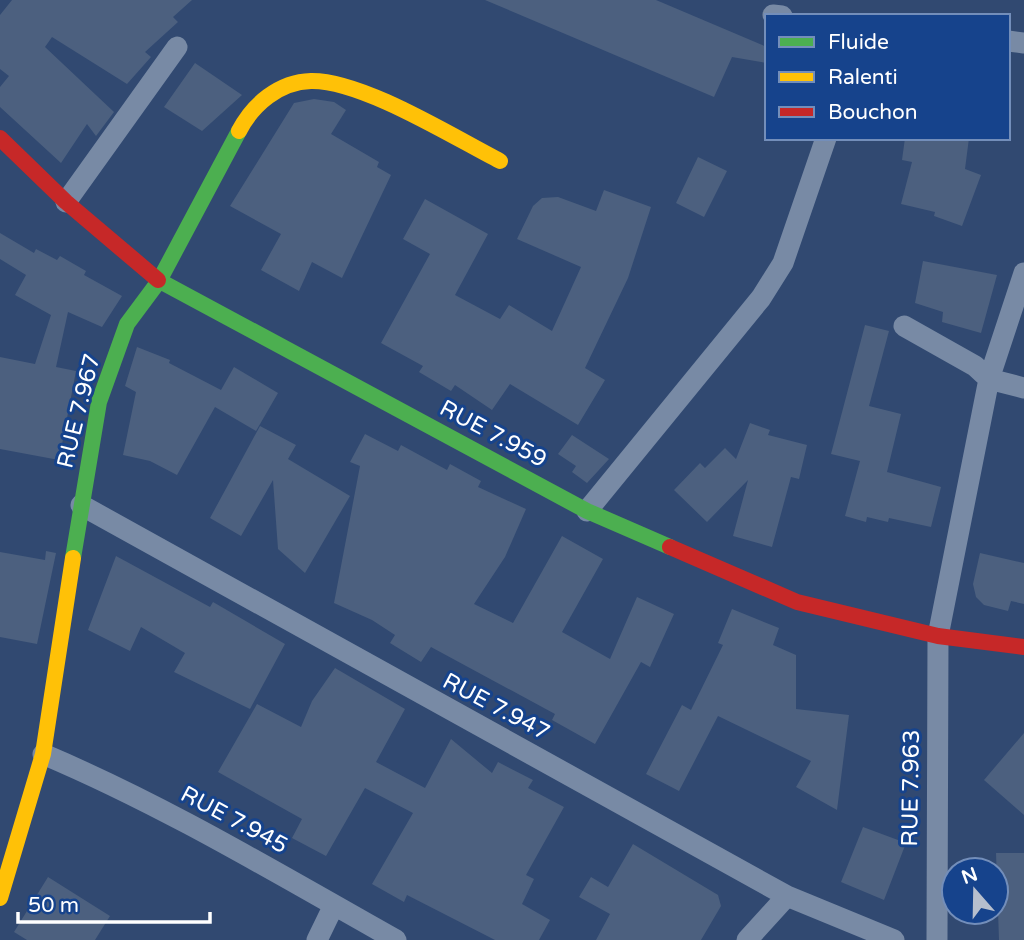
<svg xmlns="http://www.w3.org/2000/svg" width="1024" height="940" font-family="'Varela Round',sans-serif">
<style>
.building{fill:#4c607f}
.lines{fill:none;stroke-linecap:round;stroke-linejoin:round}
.street{stroke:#788aa5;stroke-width:21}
.fast{stroke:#4caf50;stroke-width:16}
.slow{stroke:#ffc107;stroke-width:16}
.jam{stroke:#c62828;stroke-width:16}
.labels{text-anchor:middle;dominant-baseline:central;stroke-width:6;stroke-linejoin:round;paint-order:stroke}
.street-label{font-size:23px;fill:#fff;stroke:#16438c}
</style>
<rect width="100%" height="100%" fill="#314971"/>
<path class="building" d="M12 0H192L173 17 178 22 145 52 151 57 127 84 52 37 45 47 114 112 96 136 87 124 61 163 0 107V87L9 76 0 69V15Z
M485 0H656L767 47V63L732 57 714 97Z
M195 63 242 95 202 131 164 107Z
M314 99 334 102 346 110 331 134 379 162 377 167 391 175 342 278 312 262 299 291 261 270 281 234 230 206 294 103Z
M905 138H969L965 169 981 175 962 226 934 216 935 212 901 204 912 162 902 160Z
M698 157 727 171 704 217 676 203Z
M604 190 651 207 628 278 585 368 605 380 578 425 510 384 492 410 455 385 451 391 419 372 423 366 381 343 430 254 403 239 425 199 488 234 455 295 500 319 509 305 552 331 581 267 517 239 533 206 542 198 558 197 596 211Z
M0 233 34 253 36 249 57 260 60 256 86 271 84 275 122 296 102 327 68 312 56 367 76 371 59 460 0 449V357L35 364 51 315 15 295 26 275 0 259Z
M923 261 997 275 981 333 942 322 943 312 915 303Z
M865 325 889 331 869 406 901 414 887 472 941 487 931 527 889 518 888 522 867 517 866 522 845 516 860 461 831 454Z
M137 347 170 360 169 363 221 390 234 367 278 393 256 431 215 407 177 475 150 461 123 455 136 392 125 386Z
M750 423 770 430 768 435 807 445 799 479 791 477 772 547 733 536 748 480 707 522 674 490 700 463 705 468 725 448 736 459Z
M260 426 296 445 288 459 350 496 305 573 278 549 273 480 241 536 210 518Z
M365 434 398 451 401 445 447 470 450 464 481 481 478 487 526 509 505 557 474 604 513 623 562 536 603 559 562 632 610 659 637 597 674 614 650 667 641 662 595 744 552 720 555 714 431 647 421 662 390 643 395 635 372 620 334 603 360 466 350 462Z
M572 435 609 459 587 483 572 472 576 466 558 454Z
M46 551 56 553 37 644 0 637V552L45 560Z
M980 553 1024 563V604L1011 601 1008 611 984 605 976 597 973 584Z
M116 556 210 607 213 602 285 644 250 709 174 672 185 653 141 627 130 651 88 630Z
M732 609 779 628 773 645 796 655V709L849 715 837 810 796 787 811 761 718 716 679 791 646 774 682 705 691 710 723 645 718 643Z
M335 668 405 709 376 762 425 788 451 739 492 773 498 762 533 780 528 788 564 807 526 875 534 879 522 904 550 920 539 940H495L407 895 404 902 372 884 413 813 365 788 326 856 292 838 302 819 218 772 257 704 301 727 312 701Z
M1024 733V815L984 780Z
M863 827 906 843 884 900 841 882Z
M633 844 718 895 721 906 701 940H596L610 914 579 897 591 877 608 887Z
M996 853H1024V940H999Z
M48 877 110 916 95 940H27L14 932Z"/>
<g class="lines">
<path class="street" d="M773 15 782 16
M1008 41 1024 43
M66 202 177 47
M1024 273 989 379 1024 388
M904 326 975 366 989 379 938 636 937 940
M81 505 787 896 894 940
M587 511 761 298 783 263 826 138
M43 754C166 806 280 875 396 940
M317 940 334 905
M747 940 787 896"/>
<path class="fast" d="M158 280 587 511 670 547
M73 558 99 402 127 324 159 281 239 131"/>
<path class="slow" d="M239 131C253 104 279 82 311 81 362 80 453 137 500 161
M0 898 43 754 73 558"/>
<path class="jam" d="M0 138 66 202 158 280
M670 547 797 602 938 636 1024 647"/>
</g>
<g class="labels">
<g class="street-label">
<text transform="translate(79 411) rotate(-76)">RUE 7.967</text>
<text transform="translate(493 434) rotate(28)">RUE 7.959</text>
<text transform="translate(496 707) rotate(28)">RUE 7.947</text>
<text transform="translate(911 788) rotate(-89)">RUE 7.963</text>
<text transform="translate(234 820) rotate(28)">RUE 7.945</text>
</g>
</g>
<rect x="765" y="14" width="245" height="126" fill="#16438c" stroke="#738eba" stroke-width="2"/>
<rect x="779" y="37" width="35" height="10" fill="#4caf50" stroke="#738eba" stroke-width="2"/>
<text x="828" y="49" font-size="21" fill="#ffffff">Fluide</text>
<rect x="779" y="72" width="35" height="10" fill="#ffc107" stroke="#738eba" stroke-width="2"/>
<text x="828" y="84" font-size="21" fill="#ffffff">Ralenti</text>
<rect x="779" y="107" width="35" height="10" fill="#c62828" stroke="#738eba" stroke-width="2"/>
<text x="828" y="119" font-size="21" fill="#ffffff">Bouchon</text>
<g transform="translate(975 891) rotate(340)"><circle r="33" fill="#16438c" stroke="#738eba" stroke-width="2"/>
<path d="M0-5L12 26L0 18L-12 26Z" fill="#b7bfcd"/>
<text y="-10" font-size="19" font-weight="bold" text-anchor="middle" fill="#ffffff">N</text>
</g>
<path d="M18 912v10h192v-10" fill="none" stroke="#ffffff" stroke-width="3.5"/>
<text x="28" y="912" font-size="21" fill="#ffffff" stroke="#16438c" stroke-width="5" paint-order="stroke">50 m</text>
</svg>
